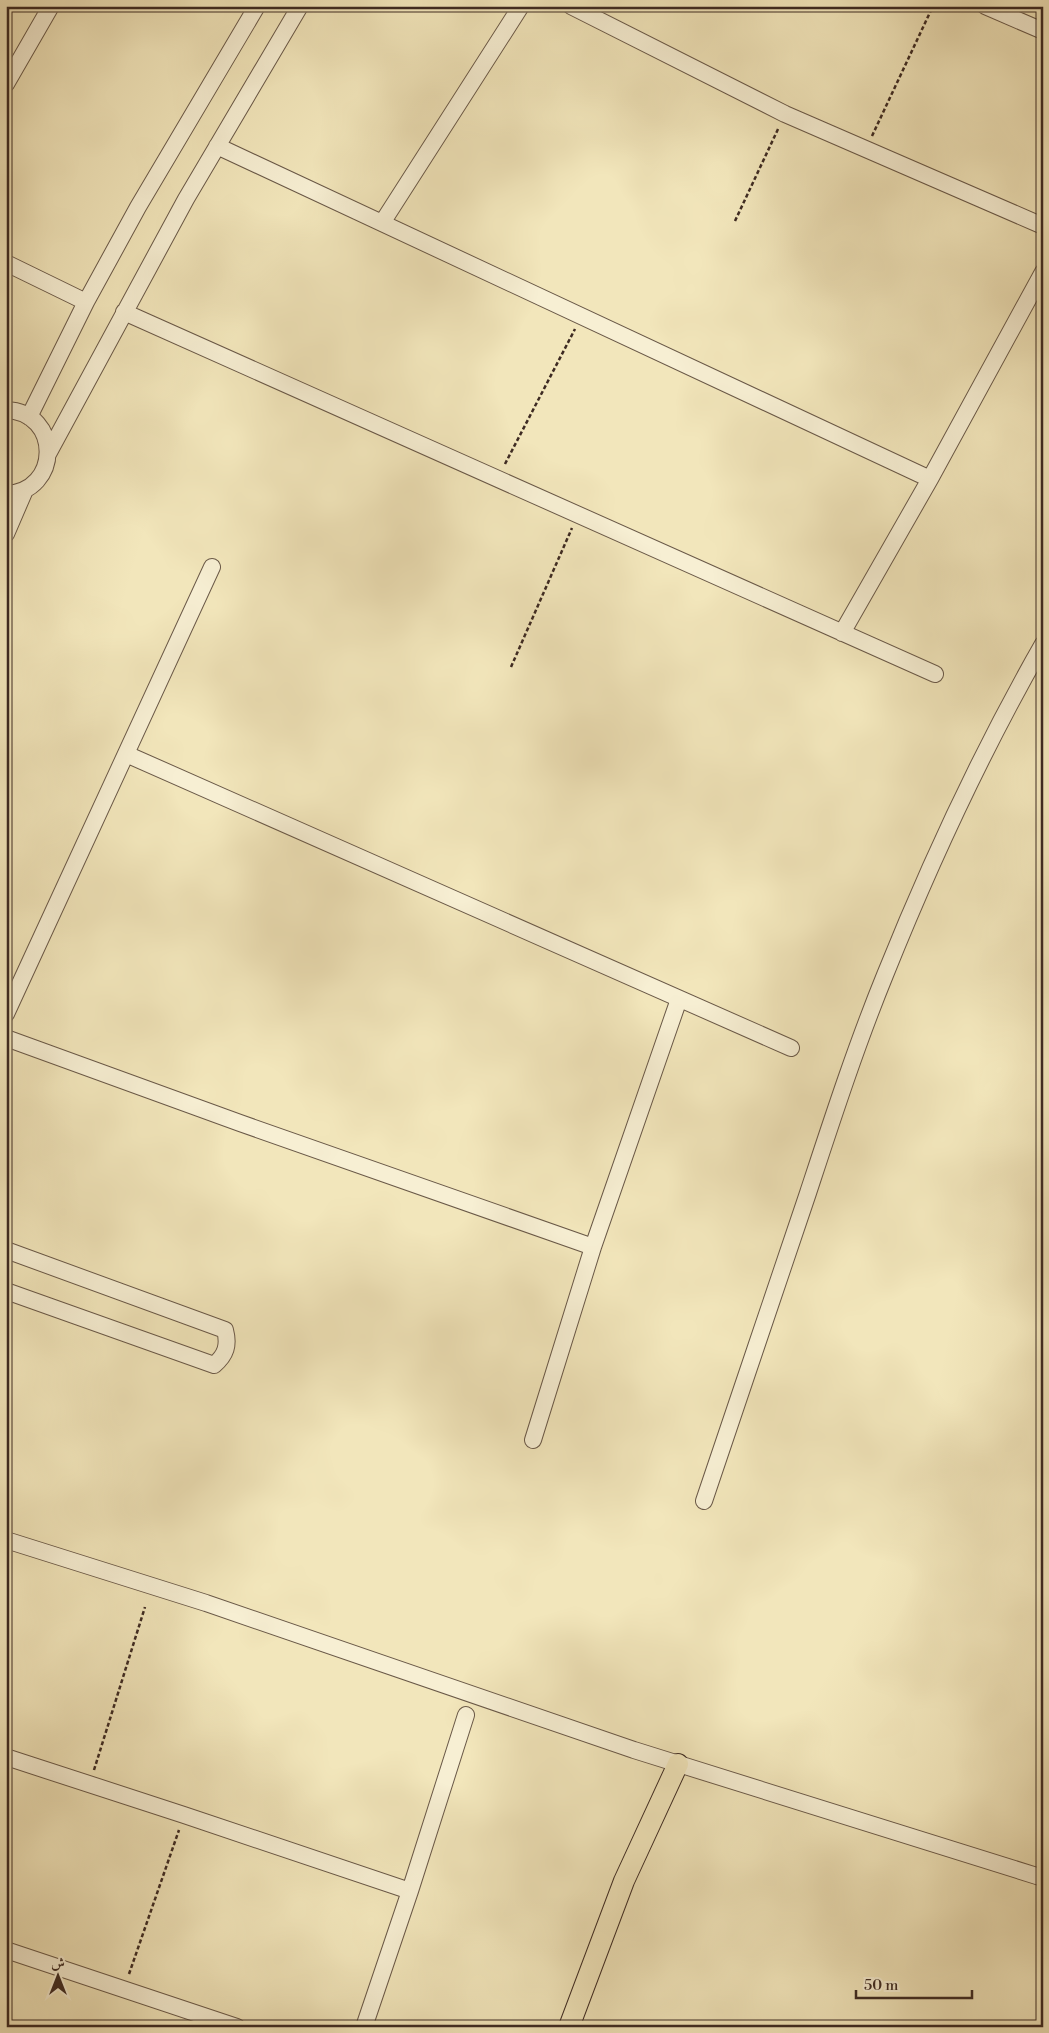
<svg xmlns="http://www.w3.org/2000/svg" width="1049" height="2033" font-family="'Libre Bodoni',Amiri,serif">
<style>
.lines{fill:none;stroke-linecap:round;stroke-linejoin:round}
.minor-casing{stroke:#6a5948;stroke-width:18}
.major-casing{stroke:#3d2a22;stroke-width:22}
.path{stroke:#3d2a22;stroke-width:2.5;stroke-dasharray:4 2.5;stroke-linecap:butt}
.minor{stroke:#f7efd3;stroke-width:16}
.major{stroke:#f2e6bb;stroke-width:20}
</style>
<rect width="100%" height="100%" fill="#f2e6bb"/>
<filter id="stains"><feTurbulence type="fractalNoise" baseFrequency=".004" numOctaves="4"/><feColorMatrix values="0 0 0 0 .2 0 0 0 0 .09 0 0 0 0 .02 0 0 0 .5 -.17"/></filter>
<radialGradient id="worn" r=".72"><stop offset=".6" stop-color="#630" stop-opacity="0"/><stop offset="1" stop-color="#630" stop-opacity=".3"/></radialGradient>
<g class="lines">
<defs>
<path id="minor" d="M571 6 785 114 1043 226
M985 6 1043 31
M6 84 51 6
M217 146 930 479
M382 223 521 6
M6 263 86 302
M124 312 935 674
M6 410C62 412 61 492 6 494
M29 417 86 302 138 207 257 6
M48 454 186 199 300 6
M6 534 25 490
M842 633 930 479 1043 272
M126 754 791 1048
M6 1014 212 567
M6 1038 240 1123 593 1247
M6 1250 225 1330C229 1345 226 1355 214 1365L6 1291
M533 1440 593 1247 679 999
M704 1501C739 1398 773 1296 808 1193 832 1120 856 1046 885 975 930 863 983 749 1043 644
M6 1540 206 1603 634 1750 1043 1878
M6 1757 184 1815 410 1891
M6 1950 237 2027
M364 2027 410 1891 466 1715"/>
<path id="major" d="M569 2027 624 1881 678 1764"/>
</defs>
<use href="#minor" class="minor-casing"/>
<use href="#major" class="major-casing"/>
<path class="path" d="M872 136 933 6
M735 221 779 127
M505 464 575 329
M511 667 572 528
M94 1770 145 1607
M6 1786 10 1775
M129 1974 179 1830"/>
<use href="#minor" class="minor"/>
<use href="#major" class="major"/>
</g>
<rect width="1049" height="2033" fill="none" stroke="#f2e6bb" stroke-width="25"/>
<rect x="8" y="8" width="1034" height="2018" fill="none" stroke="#3d2a22" stroke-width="2.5"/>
<rect x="12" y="12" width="1024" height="2008" fill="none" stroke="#3d2a22"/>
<g transform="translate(58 1976)" stroke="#f7efd3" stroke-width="4" paint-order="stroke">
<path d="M0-4L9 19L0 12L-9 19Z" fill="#3d2a22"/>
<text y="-8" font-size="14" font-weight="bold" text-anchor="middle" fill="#3d2a22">ش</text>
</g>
<path d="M856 1990v8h116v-8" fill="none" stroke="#3d2a22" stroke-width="2.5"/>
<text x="864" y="1990" font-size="15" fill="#3d2a22" stroke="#f7efd3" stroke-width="4" paint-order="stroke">50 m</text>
<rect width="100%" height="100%" filter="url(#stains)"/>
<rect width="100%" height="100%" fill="url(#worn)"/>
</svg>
